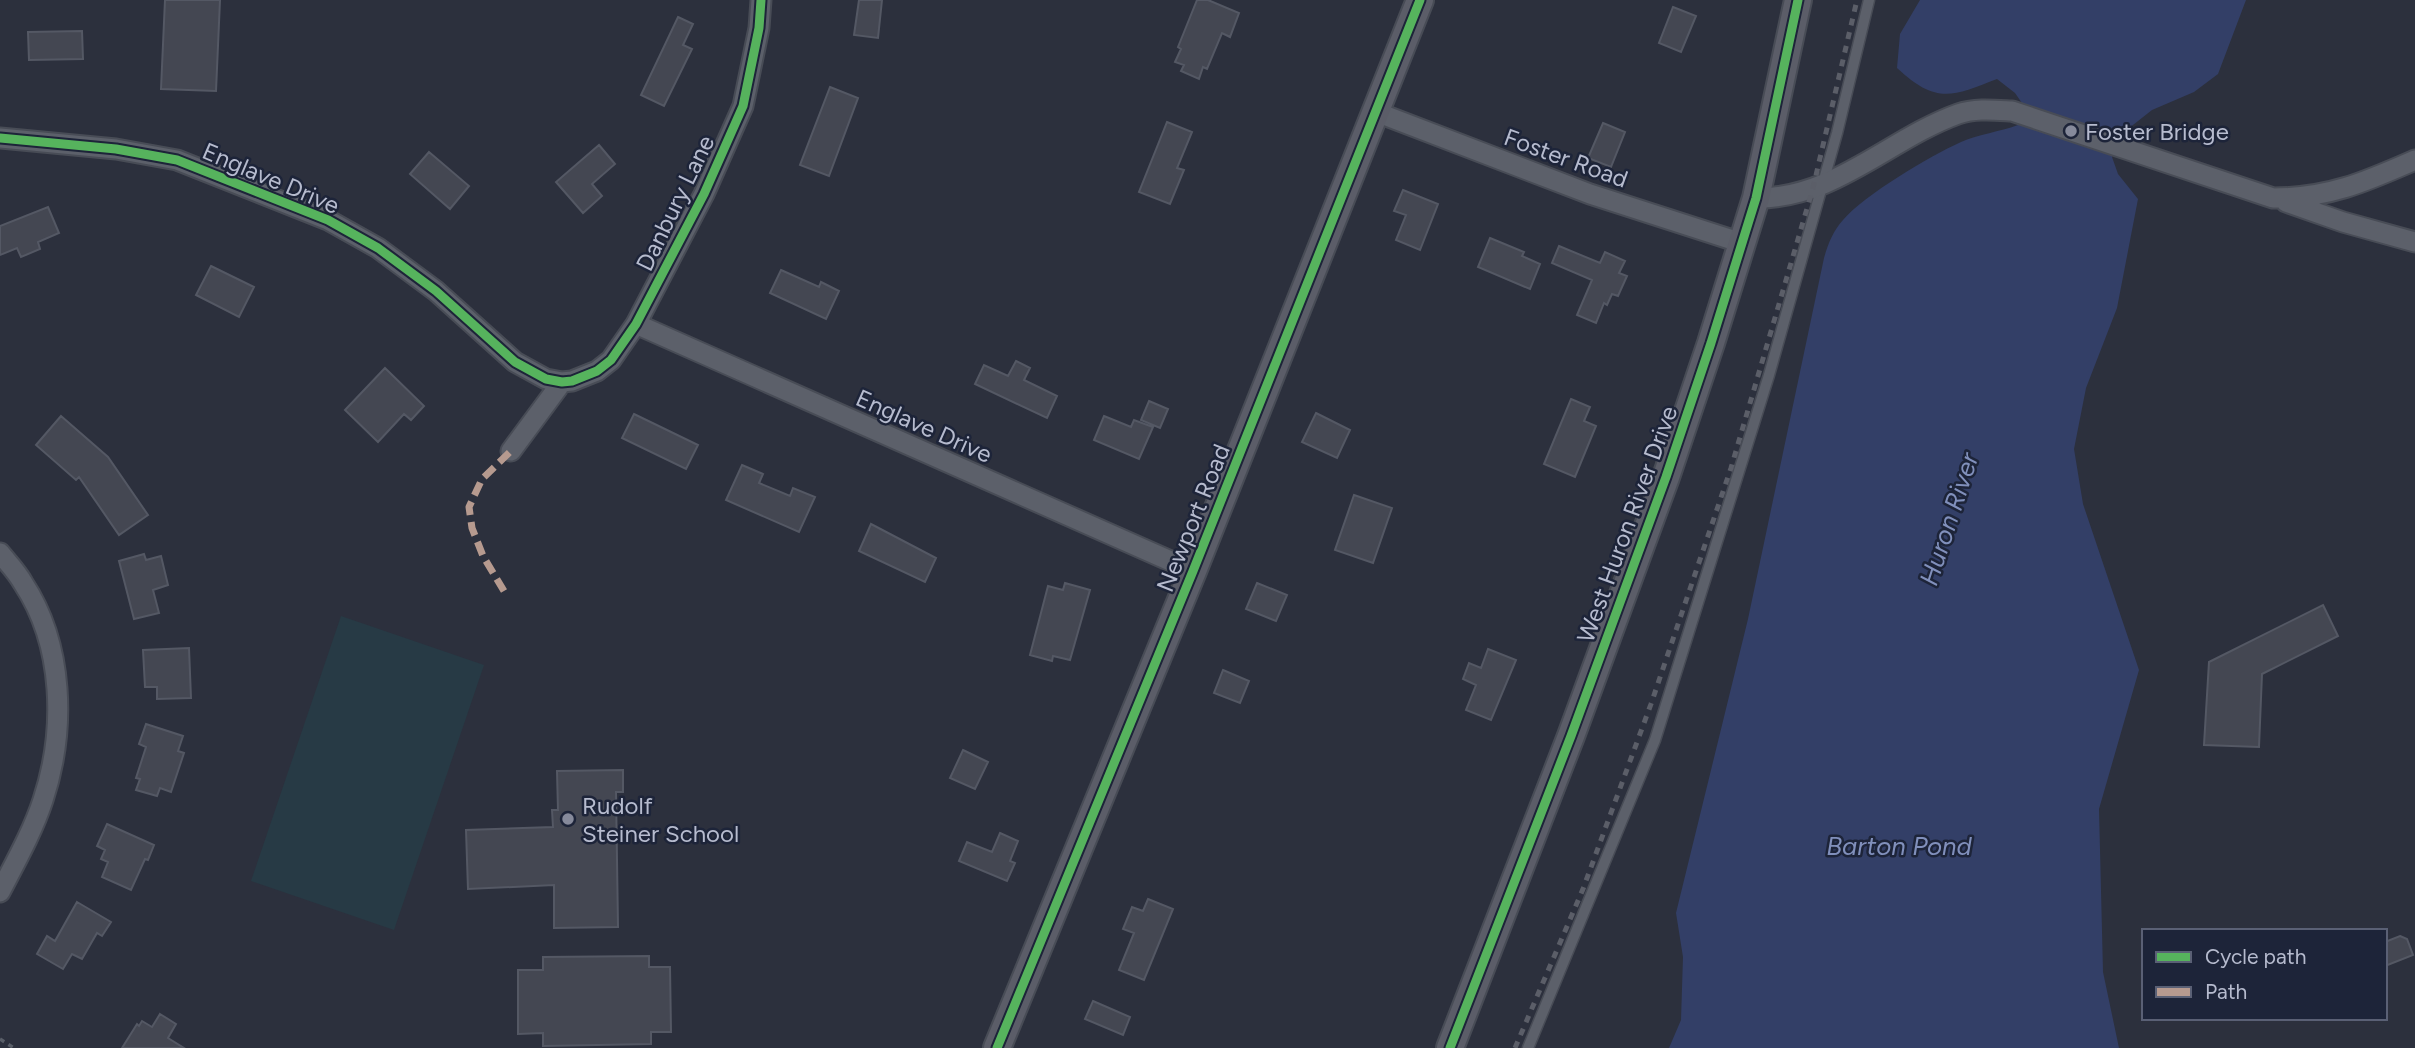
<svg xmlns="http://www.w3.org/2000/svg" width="2415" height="1048" font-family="Figtree,sans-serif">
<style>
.green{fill:#273a45}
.water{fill:#333f67}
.building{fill:#444752;stroke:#545864;stroke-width:2}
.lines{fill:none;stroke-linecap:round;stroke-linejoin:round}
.lane-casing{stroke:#484c56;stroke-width:13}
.street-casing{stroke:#484c56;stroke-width:23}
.secondary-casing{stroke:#484c56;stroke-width:30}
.path{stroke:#595e68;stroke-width:3.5;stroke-dasharray:5 5;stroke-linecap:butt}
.lane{stroke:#5c606a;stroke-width:10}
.street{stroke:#5c606a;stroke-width:19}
.secondary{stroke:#5b5d68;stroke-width:26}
.rail{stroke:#5b5e68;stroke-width:5;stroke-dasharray:7 7;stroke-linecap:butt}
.quiet{stroke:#b69a8f;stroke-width:7;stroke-dasharray:14 7;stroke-linecap:butt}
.cycleway-casing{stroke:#1d2439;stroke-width:13}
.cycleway{stroke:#56b35d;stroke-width:9}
.poi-dot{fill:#868a9b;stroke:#1d2439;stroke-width:2.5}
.labels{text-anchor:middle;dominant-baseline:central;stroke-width:5;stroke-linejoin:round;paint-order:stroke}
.poi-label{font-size:24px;fill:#b6bbce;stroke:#1d2439;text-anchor:start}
.street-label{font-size:24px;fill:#b6bbce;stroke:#1d2439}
.water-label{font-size:26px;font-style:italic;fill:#8190bc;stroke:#1d2439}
</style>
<rect width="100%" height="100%" fill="#2c303d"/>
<path class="green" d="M341 616 484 665 394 930 251 881Z"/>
<path class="water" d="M1920 0H2246L2218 74 2194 92 2152 110 2119 136 2112 157 2118 174 2138 199 2117 308 2086 388 2074 449 2083 504 2139 670 2099 809 2103 972 2119 1048H1669L1681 1020 1683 957 1676 913 1748 619 1824 258C1828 244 1833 231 1843 220 1864 195 1930 156 1961 142 1979 134 1999 132 2018 125L2024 106 2015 93 1997 79C1951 97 1936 104 1897 68L1900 34Z"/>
<path class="building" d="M165 0H220L216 91 161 89Z
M859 0H882L878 38 854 35Z
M1197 0H1208L1239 13 1230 37 1222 33 1207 69 1203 67 1199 79 1181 71 1184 65 1175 62 1181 49 1178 47Z
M1673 7 1696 16 1681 52 1659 43Z
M678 17 693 24 683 45 692 49 664 106 641 95Z
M82 31 83 59 29 60 28 32Z
M830 87 858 98 829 176 800 165Z
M1167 122 1192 132 1177 168 1184 170 1170 204 1139 192Z
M1603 123 1625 132 1611 167 1588 158Z
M599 145 615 164 592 184 602 196 583 213 556 182Z
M429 152 469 186 450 209 410 174Z
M1403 190 1438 204 1420 250 1396 240 1406 215 1394 211Z
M48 207 59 233 38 242 40 249 21 257 17 248 0 255V226Z
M1490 238 1524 252 1522 256 1540 264 1530 289 1478 267Z
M1559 246 1600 263 1605 252 1625 261 1619 273 1627 276 1618 296 1612 294 1607 305 1604 303 1596 323 1577 315 1592 280 1552 263Z
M211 266 254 287 239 317 196 295Z
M781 270 819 287 821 282 839 291 826 319 770 293Z
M1016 361 1030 368 1024 380 1057 396 1047 418 975 384 984 365 1008 376Z
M385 368 424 406 411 420 404 414 378 442 345 410Z
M1571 399 1590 407 1584 421 1596 426 1575 477 1544 464Z
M1149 401 1168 409 1160 428 1141 420Z
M1316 413 1350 430 1337 458 1302 442Z
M634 414 698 445 686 469 622 438Z
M61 416 108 457 148 515 119 535 79 477 76 480 36 445Z
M1104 416 1131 427 1134 420 1153 427 1139 459 1094 440Z
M742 465 763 474 759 483 790 496 793 488 815 497 799 532 726 500Z
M1354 495 1392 508 1373 563 1335 550Z
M871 524 936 558 925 582 859 551Z
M144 554 146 560 161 556 168 585 153 590 159 613 134 619 119 561Z
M1065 583 1090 590 1070 660 1053 656 1052 661 1030 655 1048 586 1063 590Z
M1257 583 1287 595 1276 621 1246 609Z
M2323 605 2338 636 2262 674 2259 747 2204 745 2209 662Z
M189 648 191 698 157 699V687H145L143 650Z
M1488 649 1516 660 1491 720 1466 710 1476 685 1463 679 1469 663 1481 668Z
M1223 670 1249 681 1240 703 1214 693Z
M146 724 183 736 178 751 184 753 171 792 160 788 157 796 136 790 140 779 136 778 146 747 139 744Z
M963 750 988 762 975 789 950 778Z
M623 770V792H616L618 927 554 928V885L468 889 466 830 553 827 552 810H558L557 771Z
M107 824 154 845 148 860 145 859 131 890 102 877 108 862 101 859 105 850 97 846Z
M1000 833 1018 841 1010 861 1015 863 1007 881 959 861 967 842 992 852Z
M1148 899 1173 909 1144 980 1119 970 1134 933 1123 929 1132 907 1143 911Z
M77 902 111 922 102 936 97 933 82 959 72 954 63 969 37 954 47 936 55 941Z
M2400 936 2407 939 2413 955 2385 966V942Z
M649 956V967H670L671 1032H651V1044L543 1046V1033L518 1034V970H543V957Z
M1093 1001 1130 1017 1123 1035 1085 1019Z
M160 1014 176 1024 168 1038 184 1048H122L137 1024 139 1026 142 1021 152 1027Z"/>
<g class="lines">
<defs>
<path id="lane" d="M1528 1048 1655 740 1769 375 1837 133 1869 0"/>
<path id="street" d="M1376 112 1590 194 1742 243
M0 138 116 149 177 160 328 220 378 248 436 291 515 362 546 379 562 382 572 381 597 371 611 360 636 324 704 194 743 106 759 28 761 0
M1756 198C1834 199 1889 139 1958 114 1975 108 1994 110 2012 111L2273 198C2329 198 2365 182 2415 160
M2286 202 2343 222 2415 242
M636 324 1193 571
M511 451 562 382
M0 553C8 563 17 572 23 583 64 645 66 730 43 800 33 831 15 863 0 892"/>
<path id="secondary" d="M997 1048 1193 571 1420 0
M1450 1048 1571 736 1666 477 1711 343 1756 198 1798 0"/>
</defs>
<use href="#lane" class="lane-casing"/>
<use href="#street" class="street-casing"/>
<use href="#secondary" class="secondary-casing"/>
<path class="path" d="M0 1039 14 1048"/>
<use href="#lane" class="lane"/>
<use href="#street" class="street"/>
<use href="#secondary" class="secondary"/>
<path class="rail" d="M1515 1048 1583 889 1651 704 1731 468 1813 188 1857 0"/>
<path class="quiet" d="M504 591 483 556 472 528 469 507 482 479 511 451"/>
<defs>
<path id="cycleway" d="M0 138 116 149 177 160 328 220 378 248 436 291 515 362 546 379 562 382 572 381 597 371 611 360 636 324 704 194 743 106 759 28 761 0
M997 1048 1193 571 1420 0
M1450 1048 1571 736 1666 477 1711 343 1756 198 1798 0"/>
</defs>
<use href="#cycleway" class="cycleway-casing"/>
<use href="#cycleway" class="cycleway"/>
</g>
<g class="poi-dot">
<circle cx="2071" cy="131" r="7"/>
<circle cx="568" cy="819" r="7"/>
</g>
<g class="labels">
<g class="poi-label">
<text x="2085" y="131">Foster Bridge</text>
<text x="582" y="805">Rudolf<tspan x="582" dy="28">Steiner School</tspan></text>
</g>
<g class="street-label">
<text transform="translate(1566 158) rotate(20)">Foster Road</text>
<text transform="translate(271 178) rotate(23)">Englave Drive</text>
<text transform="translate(675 203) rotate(-64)">Danbury Lane</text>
<text transform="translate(924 426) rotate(24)">Englave Drive</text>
<text transform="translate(1193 518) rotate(-68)">Newport Road</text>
<text transform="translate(1627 524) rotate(-70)">West Huron River Drive</text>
</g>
<g class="water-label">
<text transform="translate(1949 519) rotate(-72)">Huron River</text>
<text x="1899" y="846">Barton Pond</text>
</g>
</g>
<rect x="2142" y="929" width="245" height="91" fill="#1d2439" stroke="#5a6075" stroke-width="2"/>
<rect x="2156" y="952" width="35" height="10" fill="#56b35d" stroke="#5a6075" stroke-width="2"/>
<text x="2205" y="964" font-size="21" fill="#b6bbce">Cycle path</text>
<rect x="2156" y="987" width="35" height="10" fill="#b69a8f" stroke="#5a6075" stroke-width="2"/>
<text x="2205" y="999" font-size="21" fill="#b6bbce">Path</text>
</svg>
